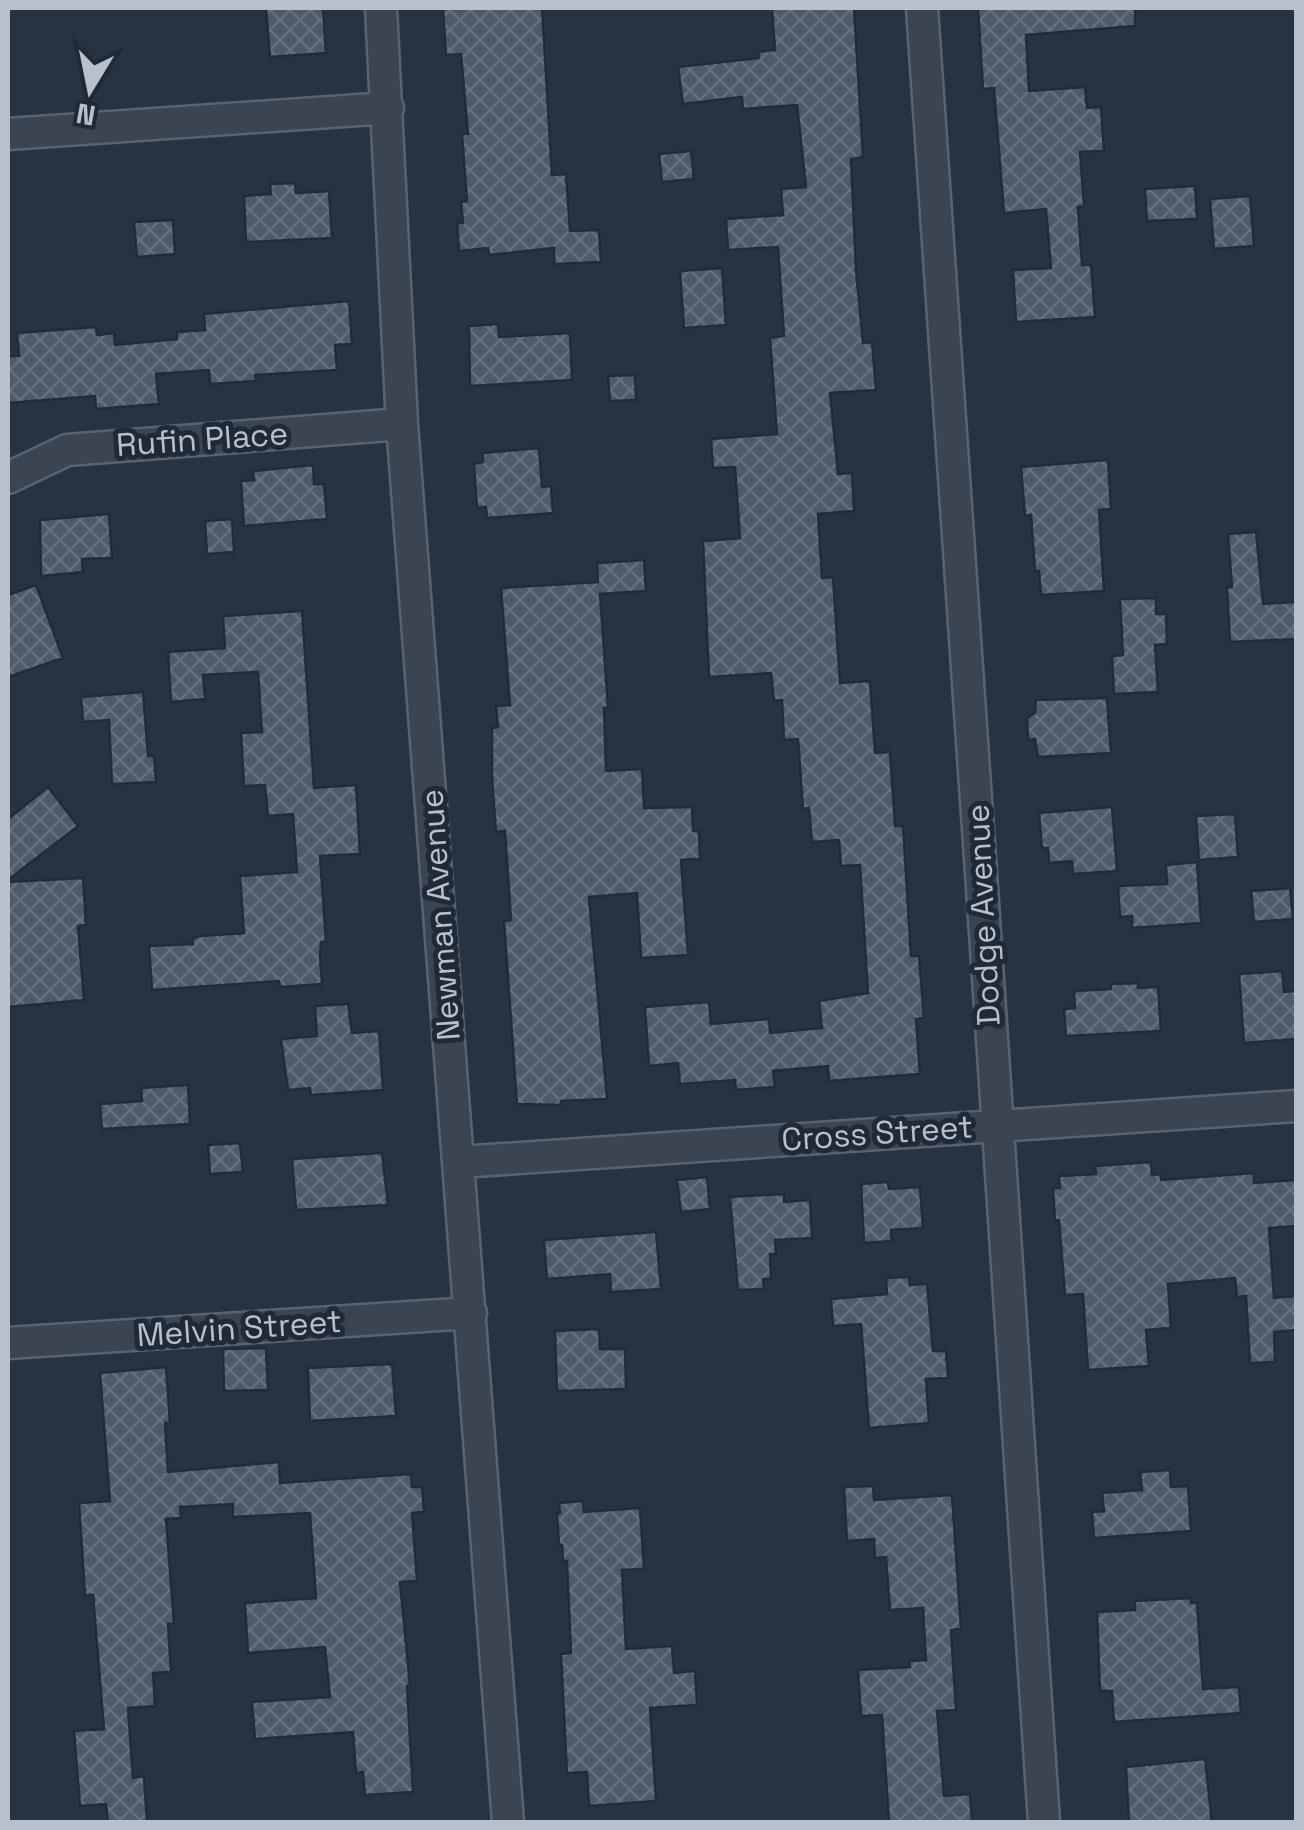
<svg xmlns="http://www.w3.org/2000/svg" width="1304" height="1830" font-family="'Space Grotesk',sans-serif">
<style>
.building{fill:url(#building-cross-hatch);stroke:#222c39;stroke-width:2.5}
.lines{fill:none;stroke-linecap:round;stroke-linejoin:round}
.street-casing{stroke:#59636f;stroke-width:35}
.street{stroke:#3b4552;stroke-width:30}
.labels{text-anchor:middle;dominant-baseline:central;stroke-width:10;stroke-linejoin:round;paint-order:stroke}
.street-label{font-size:32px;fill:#b8c0cc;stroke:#202a37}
</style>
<defs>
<pattern id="building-cross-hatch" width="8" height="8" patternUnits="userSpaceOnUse" patternTransform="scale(2.5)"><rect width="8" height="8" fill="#4d5a6b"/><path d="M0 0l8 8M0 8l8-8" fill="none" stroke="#65707f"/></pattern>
</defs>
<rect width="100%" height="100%" fill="#273342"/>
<path class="building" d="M266 8H323L326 53 270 57Z
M542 8 552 175 566 174 570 231 599 230 601 262 554 264V248L489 255 488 248 459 251 457 223H463L461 202 467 201 462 134H468L461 54 446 55 443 9Z
M772 8H854L863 157 851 159 856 270 863 343 872 342 876 390 830 393 838 474 852 473 854 511 818 514 822 578 833 577 840 683 870 681 875 753 890 752 895 826H903L911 956H919L924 1018 916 1019 920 1074 829 1081 828 1066 773 1071 775 1087 736 1090 735 1080 680 1084 678 1063 649 1066 645 1007 709 1002 711 1024 769 1019 770 1033 822 1028 819 1001 868 993 860 865 841 866 839 840 812 842 809 808 803 809 798 739 784 740 782 700 774 701 771 673 709 677 703 541 740 538 735 467 713 468 711 439 777 434 770 338 784 336 778 247 728 250 726 219 783 215 781 189 806 187 797 105 743 109 742 97 683 104 678 67 759 58 758 52 775 50Z
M978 8H1135V26L1026 35 1029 91 1085 87 1087 108 1101 107 1104 151 1080 152 1084 206 1078 207 1082 265H1091L1095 317 1016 322 1013 270 1051 268 1046 209 1004 213 994 88 983 89Z
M691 151 694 179 662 182 659 154Z
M295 183 296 193 329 191 332 238 246 242 244 196 271 194 270 184Z
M1195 186 1197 219 1147 221 1145 189Z
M1250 196 1254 246 1214 249 1210 199Z
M173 220 175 254 137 257 134 222Z
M722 268 726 325 684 328 680 271Z
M349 301 352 344 335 345 337 370 255 375 256 381 210 384 209 370 156 374 159 404 96 409 95 396 8 403V356H19L17 333 96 327 97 335 114 333 115 345 177 339V332L205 330 204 314Z
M498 324 499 337 570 333 572 380 470 386 469 326Z
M635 375 636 400 610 401 608 376Z
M539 448 542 487 551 486 553 513 487 518 486 507 477 508 474 464 483 462V453Z
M1108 460 1111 509 1099 510 1104 591 1041 595 1039 571H1035L1031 515 1025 516 1021 467Z
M313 465 314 484H324L327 519 244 526 241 481 254 480 253 471Z
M109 514 112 558 82 559 83 572 41 576 40 520Z
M232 519 234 552 207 554 205 521Z
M1256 532 1263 604 1296 602V639L1230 642 1227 588 1232 587 1228 534Z
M644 560 646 591 600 594 608 707 604 708 606 771 642 769 644 808 692 807 693 831H699L700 859 681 860 688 955 641 958 637 893 589 897 607 1099 561 1101V1105L517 1104 504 921 511 920 505 831 496 832 492 778V728L498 727 496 706 510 705 501 588 598 582 597 563Z
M36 585 63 658 8 677V595Z
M1156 598V614H1166L1167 644 1155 645 1158 692 1114 694 1112 656 1123 655 1120 599Z
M302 611 314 788 356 785 360 854 320 856 326 942H321L320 956 322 984 280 987 279 981 152 990 149 946 193 944 192 939 200 936 244 933 240 876 297 872 293 814 268 816 265 785 244 786 241 733 262 732 258 672 203 675 205 699 171 702 168 652 225 648 223 616Z
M143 692 148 756H154L156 782 112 784 109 720 83 722 81 697Z
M1107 698 1111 753 1038 757 1035 739 1028 740 1027 718 1035 713 1036 700Z
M48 787 78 826 8 880V819Z
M1112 807 1117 871 1073 874 1072 861 1049 863 1048 848H1042L1039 813Z
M1235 814 1238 857 1199 860 1196 816Z
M1197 862 1201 923 1132 928V916L1120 917 1118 886 1167 884 1166 865Z
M83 878 86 925 78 926 84 1000 8 1007V882Z
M1290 888 1293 919 1254 922 1251 891Z
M1282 971 1284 992 1296 991V1039L1244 1043 1239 974Z
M1138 983V988L1158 987 1161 1031 1066 1036 1064 1009 1075 1008 1074 991 1111 989V984Z
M348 1004 352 1033 379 1031 383 1090 311 1095 310 1088 288 1090 281 1039 317 1036 315 1006Z
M188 1085 190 1124 102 1129 100 1104 142 1101 141 1088Z
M240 1143 243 1172 210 1174 208 1145Z
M382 1153 388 1205 296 1210 292 1159Z
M1151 1162 1152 1175 1161 1174V1180L1254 1173V1183L1296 1180V1226L1269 1228 1274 1298 1296 1296V1330L1274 1332 1275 1362 1250 1363 1246 1296 1237 1297 1235 1278 1168 1284 1171 1328 1146 1330 1149 1366 1088 1370 1083 1294 1065 1295 1059 1220 1055 1221 1053 1188H1060L1059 1176 1096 1174 1095 1166Z
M707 1177 710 1209 681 1212 677 1180Z
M888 1182 889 1189 920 1187 923 1228 891 1230 892 1241 864 1243 861 1184Z
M784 1194V1202L810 1200 812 1238 775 1240 776 1254H770L771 1279H763L764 1289 738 1290 730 1197Z
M656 1232 661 1289 611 1292 610 1274 547 1279 544 1240Z
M909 1277 910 1285 927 1284 933 1351H946L948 1378 926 1379 929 1423 869 1428 861 1324 833 1326 831 1299 887 1294 886 1278Z
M599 1329 600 1349H625L626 1389 557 1391 555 1331Z
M266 1348 268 1390 224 1391 223 1349Z
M392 1364 396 1416 310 1421 308 1368Z
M166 1367 170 1423H165L168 1472 279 1462 280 1483 411 1474 412 1487H422L424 1512 412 1513 417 1581 400 1582 410 1686H407L413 1792 365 1795 363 1772 356 1773 353 1732 255 1739 252 1702 330 1697 325 1647 248 1653 245 1603 316 1598 310 1513 233 1517V1504L180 1507 181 1518 166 1519 174 1624H168L171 1672 153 1673 155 1706 128 1708 133 1778 144 1776 147 1822H108L106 1804 80 1806 74 1731 104 1729 93 1595H85L79 1503 110 1501 100 1373Z
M1170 1470 1171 1487 1188 1486 1191 1531 1094 1538 1092 1512 1104 1511 1102 1493 1142 1490 1140 1472Z
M873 1486 874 1500 952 1495 961 1629 951 1630 956 1710 937 1711 944 1796 970 1794 972 1822H889L882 1715 861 1716 858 1670 910 1667 909 1661 926 1660 923 1608 890 1610 886 1557 875 1558 874 1539 847 1541 844 1487Z
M583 1501 584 1512 640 1508 644 1569 622 1570 626 1649 672 1646 674 1673 695 1671 697 1705 650 1708 656 1801 589 1806 587 1772 567 1773 561 1654 571 1653 567 1561H563L562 1545H559L557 1513H560L559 1503Z
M1191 1598V1603H1197L1203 1689 1239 1687 1241 1713 1114 1722 1112 1691H1100L1097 1612 1135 1610V1601Z
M1205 1759 1212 1822H1129L1126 1767Z"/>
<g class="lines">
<defs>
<path id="street" d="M381 8 402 424 508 1822
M922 8C966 612 1002 1218 1044 1822
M8 134 388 108
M8 478 67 450 402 424
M459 1162 1296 1106
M8 1343 471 1313"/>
</defs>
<use href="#street" class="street-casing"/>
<use href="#street" class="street"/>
</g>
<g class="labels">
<g class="street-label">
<text transform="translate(202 439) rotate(-4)">Rufin Place</text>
<text transform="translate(440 915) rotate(-94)">Newman Avenue</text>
<text transform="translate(983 915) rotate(-93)">Dodge Avenue</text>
<text transform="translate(877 1133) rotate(-4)">Cross Street</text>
<text transform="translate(239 1328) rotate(-4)">Melvin Street</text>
</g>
</g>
<rect width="1304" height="1830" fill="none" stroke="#b8c0cc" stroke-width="20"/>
<g transform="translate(90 90) rotate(190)" stroke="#202a37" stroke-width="8" paint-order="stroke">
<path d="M0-8L18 38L0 25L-18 38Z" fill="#b8c0cc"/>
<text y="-15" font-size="28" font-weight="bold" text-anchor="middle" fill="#b8c0cc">N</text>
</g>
</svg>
